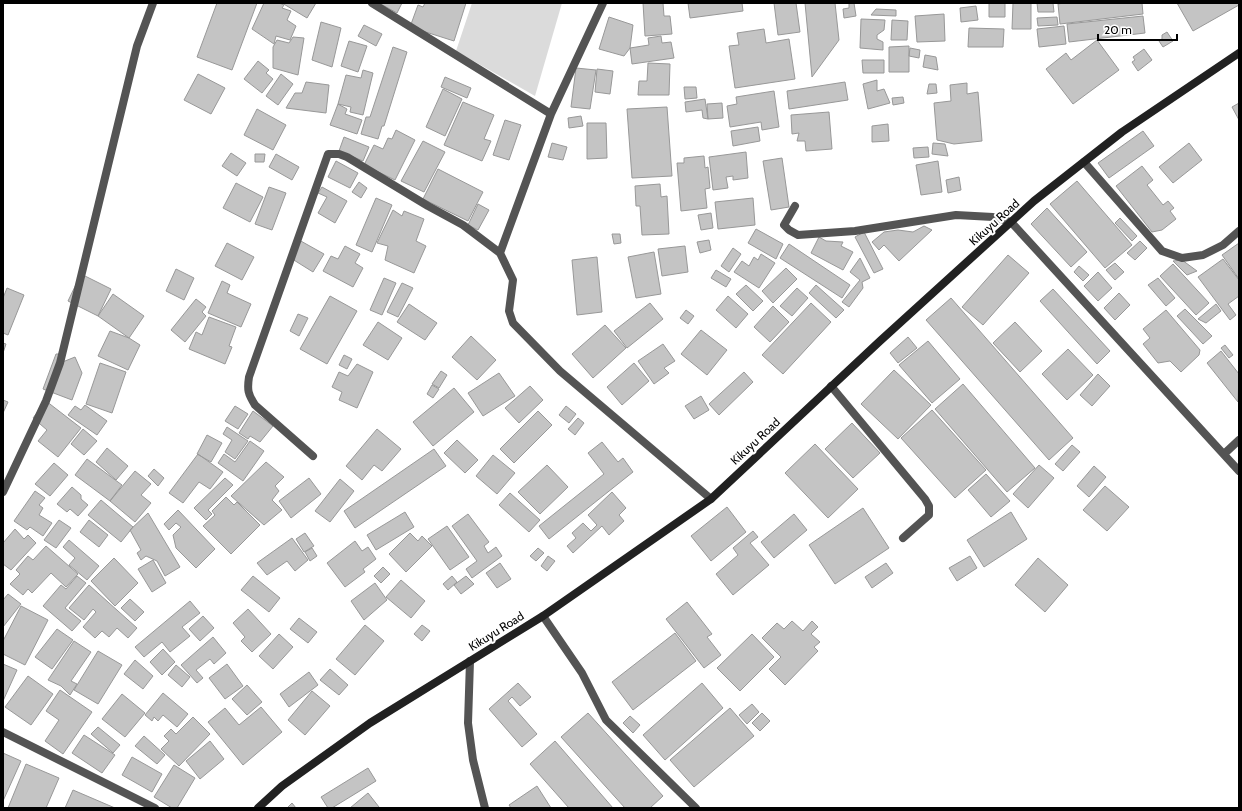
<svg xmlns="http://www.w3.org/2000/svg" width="1242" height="811" font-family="Cabin,sans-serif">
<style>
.green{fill:#dbdbdb}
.building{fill:#c4c4c4;stroke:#989898}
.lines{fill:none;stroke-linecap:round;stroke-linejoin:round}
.lane{stroke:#545454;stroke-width:8}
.street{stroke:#545454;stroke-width:8}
.secondary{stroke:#212121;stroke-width:8}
.labels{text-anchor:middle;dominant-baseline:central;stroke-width:4;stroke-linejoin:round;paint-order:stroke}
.street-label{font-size:12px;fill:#000;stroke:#fff}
</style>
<rect width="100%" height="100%" fill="#fff"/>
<path class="green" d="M472 3H562L535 96 456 51Z"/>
<path class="building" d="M217 3H257L232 70 197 57Z
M264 3H279L284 5 282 8 291 11 287 20 296 26 290 40 276 36 274 44 252 29Z
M282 3H316L307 18Z
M379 3H402L397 13Z
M425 3H466L454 41 410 27 418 5 423 7Z
M643 3H663L664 16H670L672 34 645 36Z
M688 3H742L743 11 690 18Z
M774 3H796L800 32 778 35Z
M805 3H835L839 40 812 77Z
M849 3H854L856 16 844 18 843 9 849 8Z
M989 3H1005V17H989Z
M1013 3H1031V29H1012Z
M1037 3H1053L1054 12H1038Z
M1064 3H1142L1143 14 1060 24 1058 4Z
M1177 3H1239V5L1193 31Z
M976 6 978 20 961 22 960 8Z
M876 9 896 10V16L871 15Z
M944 14 945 41 917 42 915 16Z
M1143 16 1145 33 1069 42 1067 24Z
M609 17 633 25 630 48 624 56 599 49Z
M1057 17 1058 25 1038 26 1037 18Z
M861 19 885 20 884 30 877 35V39L883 42V50L860 48Z
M892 20 908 21 907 40H891Z
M321 22 341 28 332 67 312 60Z
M364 25 382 34 376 46 358 36Z
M1064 26 1066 44 1039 47 1037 29Z
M969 28 1004 29 1003 47H968Z
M764 29 766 43 789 39 795 79 735 88 729 46 739 45 737 33Z
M1167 32 1173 41 1163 47 1159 41 1162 39V35Z
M661 36 662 43 671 42 674 58 632 64 630 48 649 45 648 38Z
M293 37 304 38 298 75 273 68V47L277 40 289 43Z
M1097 40 1119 70 1073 104 1046 69 1066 53 1071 60Z
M349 41 367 46 358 72 341 66Z
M909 46V72H889V47Z
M393 47 407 52 384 126H382L378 139 361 134 366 117H370Z
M910 48 920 50 919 58 909 56Z
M1144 49 1152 60 1138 71 1132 62 1135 60 1133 57Z
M925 55 936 57 938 70 923 67Z
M862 60H884V73H863Z
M258 61 269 70 266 73 273 79 262 93 244 79Z
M648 63 670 64 669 95H638L639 81H647Z
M576 68 596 70 590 109 571 107Z
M597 69 613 71 610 94 595 92Z
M363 70 373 73 363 115 350 112 351 107 338 104 346 75 361 78Z
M198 74 225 88 211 114 184 100Z
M281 74 293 84 278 105 266 96Z
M445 77 471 88 467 98 441 87Z
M877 80V91L884 89 890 103 868 109 863 84Z
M306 82 329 85 326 113 286 108 295 93H302Z
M845 82 848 100 789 109 787 91Z
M967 83V94L978 92 982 141 954 144 937 140 934 103 951 101 950 85Z
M929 84H936L937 93 927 94Z
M684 87H696L697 98 685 99Z
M443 89 462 99 445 136 426 127Z
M774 91 779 127 762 130 761 122 730 127 727 106 737 104 736 97Z
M903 97 904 103 893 105 892 98Z
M705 99 708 119 703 118 702 110 686 112 685 102Z
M463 102 494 115 484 139 491 141 482 161 444 145Z
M722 103 723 118 708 119 707 104Z
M1239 103V120L1232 107Z
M338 104 347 109 345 114 362 120 357 134 330 125Z
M667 107 672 176 632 178 627 109Z
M257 109 286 125 273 150 244 135Z
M829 112 832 149 806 151 805 141H797L799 133 792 134 791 115Z
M581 116 583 126 569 128 568 118Z
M505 120 521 125 509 160 493 155Z
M587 123H606L607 158 587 159Z
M888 124 889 141 872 142V126Z
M758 127 760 141 733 146 731 131Z
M396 130 415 140 395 180 364 165 374 145 383 149 388 138 392 139Z
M1143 131 1154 146 1109 178 1098 163Z
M344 137 369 147 363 161 339 151Z
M423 141 445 152 424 192 401 181Z
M552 143 567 147 563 160 548 157Z
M933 143 945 144 948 156 932 154Z
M1189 143 1202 160 1173 183 1159 167Z
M928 147 929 157 914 158 913 148Z
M746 152 748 178 733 180V176L726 177 728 188 713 190 709 157Z
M231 153 246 163 237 176 222 166Z
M255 154H265L264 162H255Z
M276 154 299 167 292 180 269 167Z
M704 156 705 168 708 167 710 188 705 189 707 208 681 211 677 163H684V158Z
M782 158 789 207 771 210 763 161Z
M336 161 358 173 350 188 328 177Z
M938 161 942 192 921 195 916 165Z
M1142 166 1153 180 1147 185 1163 205 1168 201 1174 208 1170 211 1176 219 1162 230 1152 232 1116 186Z
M438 169 483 192 468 221 423 199Z
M959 177 961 190 948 193 946 180Z
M1077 181 1132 245 1105 268 1050 204Z
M359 182 367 188 361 198 352 192Z
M236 183 263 197 250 222 223 208Z
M660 184 661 197 667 196 669 234 642 235 640 206H636L635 186Z
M269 187 286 193 272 230 255 224Z
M322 187 347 201 335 223 318 213 327 197 318 193Z
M376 198 392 205 372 252 356 245Z
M753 198 755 225 718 229 715 202Z
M478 204 489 210 478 230 468 225Z
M1047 208 1087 252 1071 267 1031 224Z
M393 210 402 216 404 211 424 219 416 241 426 246 414 273 385 260 388 246 377 243Z
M711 213 713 228 701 230 698 215Z
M1120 218 1137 236 1132 241 1115 223Z
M924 226 932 230 899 261 884 245 879 250 872 242 884 232 898 230 913 232Z
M756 229 783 244 776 259 748 243Z
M864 232 883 269 874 273 855 237Z
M612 234H620L621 243 614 244Z
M819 237 826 241 843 242 841 246 853 252 843 270 811 253Z
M299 240 324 254 313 272 289 257Z
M709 240 711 250 700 253 697 242Z
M1140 241 1147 248 1135 260 1127 253Z
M227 243 254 257 242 280 215 266Z
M1239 243V279L1222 255Z
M789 244 850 285 842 298 780 258Z
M345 246 360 254 355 263 363 268 353 287 323 271 331 256 338 259Z
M685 246 688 272 662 276 658 249Z
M733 248 741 254 729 272 721 266Z
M654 252 661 294 636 298 628 257Z
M761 254 775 263 759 288 734 272 742 261 749 266 754 257 758 260Z
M1008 255 1029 273 983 325 962 307Z
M597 257 602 312 577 315 572 260Z
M860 258 870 278 862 282 863 288 849 307 842 302 860 280 850 272Z
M1223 259 1239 280V296L1228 304 1236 315 1230 320 1198 277Z
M1182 260 1197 271 1187 275 1173 261Z
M1115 263 1124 272 1115 280 1106 270Z
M1173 264 1209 303 1196 315 1160 276Z
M1079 266 1089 275 1083 281 1074 272Z
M786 268 797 279 773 303 762 291Z
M176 269 194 278 184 300 166 291Z
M716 270 731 279 726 287 711 278Z
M1098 272 1112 288 1098 301 1084 286Z
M81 274 111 289 98 316 68 301Z
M384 278 396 283 382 315 370 310Z
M1158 278 1175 298 1166 306 1148 285Z
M222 281 230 285 227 293 251 304 241 327 208 313Z
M402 283 413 288 398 317 387 312Z
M746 285 763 301 753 311 736 294Z
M816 285 844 310 836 318 809 293Z
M7 288 24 295 8 335 3 333V298Z
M797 288 808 298 792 316 780 306Z
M1053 289 1110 351 1097 364 1040 301Z
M1119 293 1130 305 1115 320 1104 308Z
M113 294 144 316 129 338 98 316Z
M330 296 357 311 327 364 300 349Z
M728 296 748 314 736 328 716 310Z
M951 298 1073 438 1049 460 926 320Z
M196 299 206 307 202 312 206 316 185 342 171 330Z
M650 303 663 319 627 348 614 331Z
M811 303 831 322 783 374 762 355Z
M409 304 437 323 425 340 397 322Z
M1216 304 1221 311 1206 323 1198 319Z
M773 306 789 322 770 342 754 327Z
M1185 309 1212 336 1203 344 1177 316Z
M686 310 694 316 688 324 680 318Z
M1166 310 1200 350 1199 355 1181 372 1170 361 1158 363 1143 344 1150 338 1143 329Z
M298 314 308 318 299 336 290 331Z
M209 317 236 327 229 346 232 347 225 364 189 349 196 332 202 335Z
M378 322 402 338 388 360 363 345Z
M1015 322 1042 351 1020 372 993 343Z
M605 325 626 348 593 378 572 354Z
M701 330 727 350 707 375 681 354Z
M110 331 129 338 140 345 128 370 98 356Z
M471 336 496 360 477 380 452 357Z
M908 337 917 348 898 363 890 353Z
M928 341 960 379 932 403 899 365Z
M3 343 6 344 3 353Z
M663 344 675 361 664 368 669 373 654 384 638 361Z
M1225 345 1233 355 1229 358 1221 348Z
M1068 349 1093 375 1067 400 1042 374Z
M1221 351 1239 374 1238 402 1207 363Z
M56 354H61L60 363 75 357 82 373 72 400 43 389Z
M344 355 352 359 347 369 339 365Z
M100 363 126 372 112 413 86 404Z
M634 363 649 381 622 405 607 387Z
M357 364 373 372 357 408 339 400 342 392 332 387 339 372 348 376Z
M894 370 931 405 898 439 861 404Z
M441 371 447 375 439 388 432 384Z
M744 372 753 382 719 415 709 404Z
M499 373 515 396 483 416 468 393Z
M1098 374 1110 386 1092 406 1080 395Z
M963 384 1035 468 1007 492 935 409Z
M432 385 439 389 433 398 427 394Z
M530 386 543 400 519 423 505 408Z
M454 388 474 412 433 446 413 422Z
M701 396 709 410 694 419 685 406Z
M3 400 8 402 3 413Z
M46 401 81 428 58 457 38 441 47 430 33 418Z
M85 405 107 421 97 435 68 415 75 406 81 410Z
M235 406 248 414 238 429 225 421Z
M566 406 576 414 569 423 559 415Z
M932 410 986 470 955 498 901 438Z
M253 411 273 426 260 442 250 436 248 439 239 433Z
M538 411 552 425 514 463 500 449Z
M578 418 584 423 575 435 568 429Z
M852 423 880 453 853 478 825 449Z
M227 427 248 441 235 459 225 452 232 440 223 434Z
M83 429 97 441 84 455 71 444Z
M377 429 401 449 382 471 374 465 362 480 346 466Z
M207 435 222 443 211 462 197 454Z
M457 440 478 460 465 473 444 453Z
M250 441 264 451 243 481 218 463 224 454 235 462Z
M602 442 618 462 623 458 633 472 549 539 539 526 604 474 588 453Z
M815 444 858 489 828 518 785 473Z
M1072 445 1080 452 1063 471 1055 464Z
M107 448 128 466 116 480 96 462Z
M434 449 446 466 355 528 344 511Z
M198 454 223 472 210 489 199 482 183 503 169 493Z
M493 455 515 473 497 494 476 476Z
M87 459 122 485 110 501 75 475Z
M266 462 284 477 275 486 279 491 272 500 282 510 264 525 231 496Z
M54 463 68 475 50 496 35 484Z
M547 465 568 487 540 514 518 492Z
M1039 465 1054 478 1028 508 1013 494Z
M1094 466 1106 477 1089 497 1077 486Z
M154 469 164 478 158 486 148 476Z
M135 471 151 484 141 495 151 503 135 522 110 501Z
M986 474 1010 501 991 517 968 490Z
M225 478 233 485 208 510 212 514 206 520 194 508Z
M309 478 321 494 291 518 279 501Z
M340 479 354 491 330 522 315 511Z
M1105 486 1129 507 1107 531 1083 510Z
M72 487 81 495V499L88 505 78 516 70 509 67 512 57 504Z
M35 491 45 498 39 505 43 508 39 515 52 523 43 536 30 527 27 530 14 521Z
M612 492 626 508 619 515 624 521 609 535 602 526 573 553 567 546 576 538 572 533 583 523 591 531 597 525 588 515Z
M510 493 540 520 529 532 499 505Z
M226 497 234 505 237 502 260 525 231 554 203 526 215 515 212 511Z
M101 500 133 527 121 542 88 515Z
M727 507 746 532 711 561 691 536Z
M863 508 889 548 835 584 809 545Z
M178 510 215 549 196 568 176 548 173 535 181 527 176 523 169 530 164 524Z
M405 512 414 527 376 550 367 535Z
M1011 512 1027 539 984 567 967 540Z
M148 513 180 567 165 576 157 561 146 556 141 560 137 553 141 550 130 530Z
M468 514 489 542 484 546 488 553 496 547 502 556 472 578 466 569 477 561 452 526Z
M794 514 807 530 774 558 761 542Z
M59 520 71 528 56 548 44 540Z
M89 520 108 535 99 547 80 532Z
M447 526 469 557 450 570 428 539Z
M15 529 24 539 28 535 36 543 11 570 3 564V543Z
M753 531 758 537 750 543 769 565 733 595 716 574 738 555 733 548Z
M305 533 314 546 304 552 296 539Z
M410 533 418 541 422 536 432 546 406 572 389 554Z
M292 538 308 560 295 571 287 561 267 575 257 563Z
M69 540 99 566 87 580 69 565 75 558 63 547Z
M355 541 362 551 368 547 376 559 363 569 365 572 345 587 327 563Z
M46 546 78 574 66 587 51 573 32 593 28 589 23 595 10 584 20 574 16 570 28 556 33 560Z
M312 548 317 556 310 561 305 552Z
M538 548 544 553 536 561 530 556Z
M548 556 555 561 547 571 541 566Z
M970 556 977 568 957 581 949 568Z
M114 558 138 583 115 606 91 581Z
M1038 558 1068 585 1045 612 1015 585Z
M153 560 166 583 152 592 138 569Z
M500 563 511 579 497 588 486 573Z
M886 563 893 573 872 588 865 577Z
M383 567 390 574 381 583 374 576Z
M77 576 86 583 65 608 81 621 72 631 43 606 61 585 66 589Z
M253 576 280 598 269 612 241 590Z
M452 576 457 582 448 590 443 584Z
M466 576 474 584 461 594 454 585Z
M401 580 425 601 411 618 386 597Z
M375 583 387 600 364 620 351 601Z
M89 585 137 628 128 638 117 628 109 637 102 631 95 638 83 627 96 612 93 609 84 620 69 608Z
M8 594 21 604 3 627V600Z
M130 599 144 612 135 621 121 608Z
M190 601 200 613 182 627 190 636 170 652 162 642 144 657 135 647Z
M687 602 712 634 707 637 721 655 704 668 666 619Z
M21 606 48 620 25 665 3 654V641Z
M248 609 271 634 252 652 241 641 245 637 233 623Z
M203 616 214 628 200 641 189 629Z
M299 618 317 632 308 643 290 629Z
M792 621 803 631 812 621 818 627 811 634 820 642 814 647 818 651 785 685 769 669 781 657 762 638 777 623 784 629Z
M365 625 384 641 355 675 336 659Z
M422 625 430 631 422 641 414 634Z
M57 629 73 640 52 669 35 657Z
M675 633 696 661 633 710 612 682Z
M279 634 293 647 273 669 259 656Z
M752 634 774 657 740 691 717 668Z
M213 637 226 653 214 664 210 659 196 670 203 678 197 683 181 665Z
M74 641 91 652 71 681 77 684 70 695 61 686 48 680Z
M163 649 175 662 162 675 150 662Z
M98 651 122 665 98 704 74 690Z
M135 660 153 676 143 689 124 674Z
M3 664 17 670 3 701Z
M227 664 243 686 225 699 209 678Z
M176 665 190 677 182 687 168 675Z
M330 669 348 685 339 695 320 680Z
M309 672 318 685 289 707 280 694Z
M28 676 53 694 31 725 5 707Z
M518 683 531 697 520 706 512 697 508 701 537 734 522 747 489 709Z
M702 683 723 708 665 760 643 735Z
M247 685 262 702 247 715 232 699Z
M60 690 92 712 63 754 45 741 59 720 46 711Z
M312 691 330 706 305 735 288 720Z
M163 693 188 714 177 727 163 715 158 721 154 717 152 721 145 715Z
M122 694 145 713 125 737 102 719Z
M752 704 759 712 747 724 739 715Z
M261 707 282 732 243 765 208 722 225 708 239 725Z
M730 708 754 736 694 787 670 760Z
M588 713 663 796 650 808H625L561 737Z
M762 713 770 721 760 731 752 723Z
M630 716 640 725 633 733 623 723Z
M193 717 210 734 179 766 161 749 169 741 164 736 171 729 176 734Z
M98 727 120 745 113 753 91 734Z
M84 735 115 755 102 773 72 753Z
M144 736 165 755 157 764 135 746Z
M210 741 224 759 200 779 186 761Z
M555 741 613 808H569L530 764Z
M3 753 21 761 3 801Z
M132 757 162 774 152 792 122 775Z
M26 764 59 778 46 808H8Z
M174 765 195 778 177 808H172L154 797Z
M368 768 376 781 332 808H328L321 797Z
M537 786 551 808H511L509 805Z
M73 790 115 808H65Z
M368 793 379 807 377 808H350Z
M292 803 296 808H287Z"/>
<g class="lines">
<path class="lane" d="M831 386 925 499 929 506V515L903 538"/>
<path class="street" d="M372 3 551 114
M603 3 551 114 500 253 513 280 509 311 513 323 560 371 711 499
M1084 162 1162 251 1182 258 1203 255 1223 245 1239 231
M795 206 784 225 789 230 798 235 855 231 956 215 993 217 1011 222 1239 471
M1224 454 1239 440
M313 456 255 405C248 394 247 390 249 377L328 154H339L347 157 428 206 463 225 500 253
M3 492 46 401 60 363 137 46 153 3
M543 616 582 673 606 720 696 808
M470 661 468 723 473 760 485 808
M3 732 155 808"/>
<path class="secondary" d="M258 808 282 786 370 723 543 616 711 499 880 341 1034 201 1122 132 1239 53"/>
</g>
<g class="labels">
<g class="street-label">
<text transform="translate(994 222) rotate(-42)">Kikuyu Road</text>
<text transform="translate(755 441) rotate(-43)">Kikuyu Road</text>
<text transform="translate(496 631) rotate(-32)">Kikuyu Road</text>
</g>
</g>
<rect width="1242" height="811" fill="none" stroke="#000000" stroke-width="8"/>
<path d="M1098 34v6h79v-6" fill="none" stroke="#000000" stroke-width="2"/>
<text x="1104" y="34" font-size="12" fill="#000000" stroke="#ffffff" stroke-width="3" paint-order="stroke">20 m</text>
</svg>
